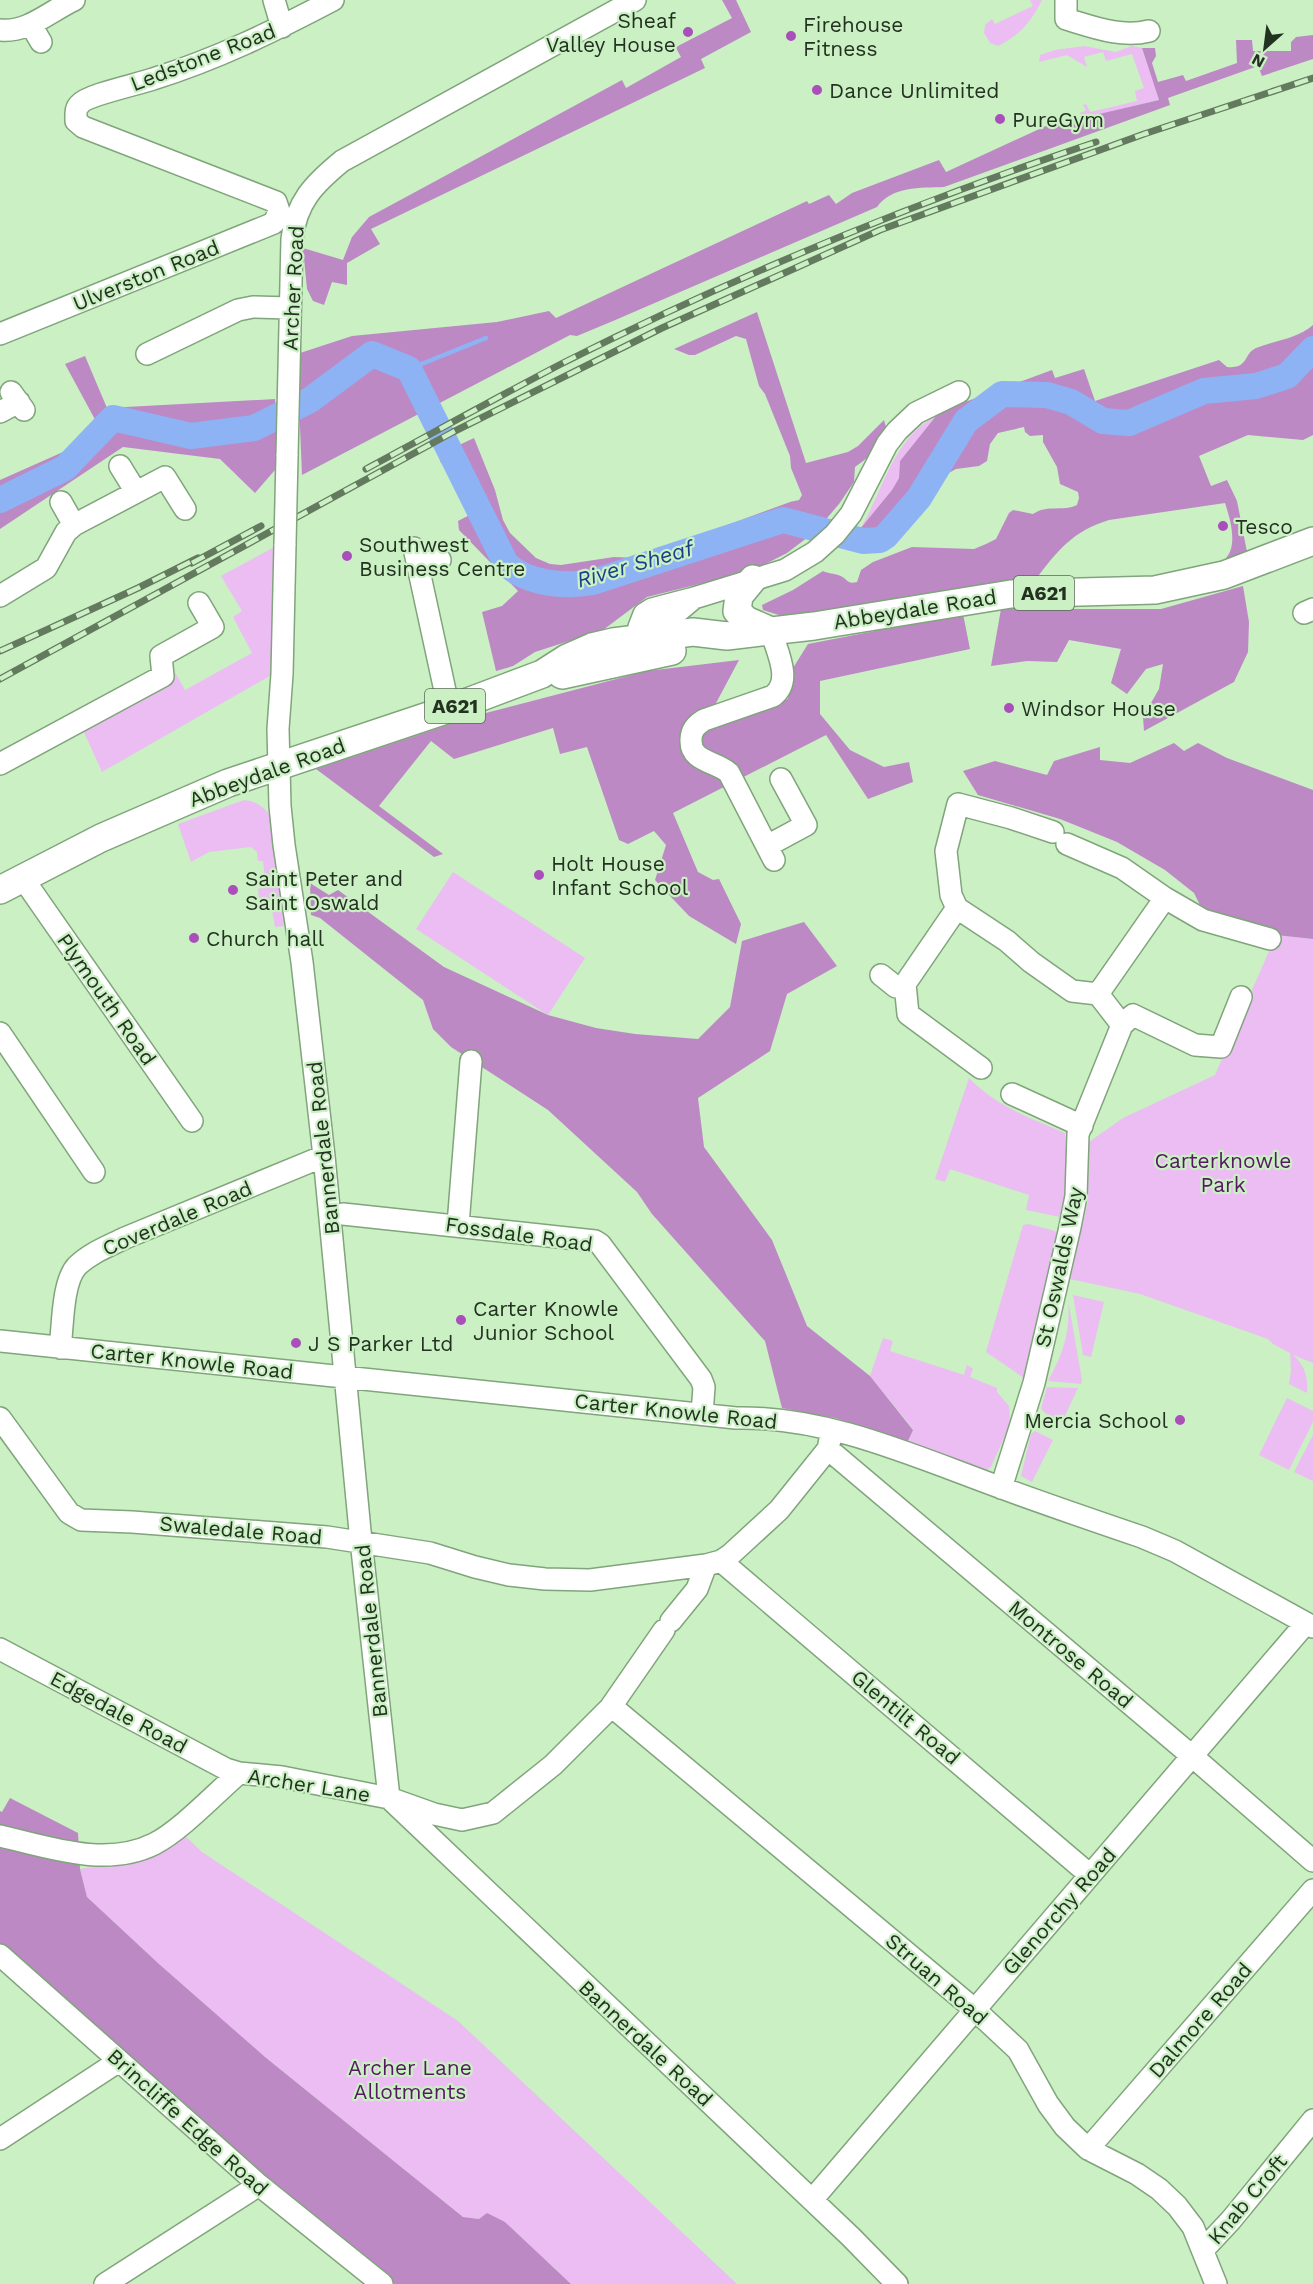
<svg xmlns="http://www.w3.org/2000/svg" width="1313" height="2284" font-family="'Work Sans',sans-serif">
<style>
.green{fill:#ebbdf3}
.forest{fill:#bc89c5}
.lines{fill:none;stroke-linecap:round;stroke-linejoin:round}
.stream{stroke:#8eb3f4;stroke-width:4.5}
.river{stroke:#8eb3f4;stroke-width:26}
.minor-casing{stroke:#80a47b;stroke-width:24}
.major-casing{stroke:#80a47b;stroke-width:30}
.minor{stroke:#fff;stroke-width:21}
.major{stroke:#fff;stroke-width:27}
.rail-casing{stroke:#637a5f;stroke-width:7}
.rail{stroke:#caf0c4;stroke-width:4.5;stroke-dasharray:14;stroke-linecap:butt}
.minor-bridge-casing{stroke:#80a47b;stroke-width:24;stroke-linecap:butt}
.minor-bridge{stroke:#fff;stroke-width:21}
.poi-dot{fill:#a94eba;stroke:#caf0c4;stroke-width:2}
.labels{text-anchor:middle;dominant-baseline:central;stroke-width:4.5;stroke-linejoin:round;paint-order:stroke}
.shield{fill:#caf0c4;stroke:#556a51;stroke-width:1.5}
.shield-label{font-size:20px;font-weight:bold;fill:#233120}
.poi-label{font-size:21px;fill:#233120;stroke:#caf0c4;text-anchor:start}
.street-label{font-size:21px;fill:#233120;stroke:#caf0c4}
.park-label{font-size:21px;fill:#561861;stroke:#caf0c4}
.water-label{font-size:22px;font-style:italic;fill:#17408a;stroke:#caf0c4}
</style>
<rect width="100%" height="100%" fill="#caf0c4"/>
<path class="green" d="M1030 0H1042C1031 22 1020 35 998 46L990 43 984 33 985 25 992 19 995 24 1033 6Z
M1084 46 1116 52 1132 46 1142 48 1159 100 1082 118 1080 113 1086 110 1083 105 1086 104 1090 112 1137 101 1135 91 1144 88 1132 54 1106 61 1103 52 1084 57 1087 67 1067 55 1039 62 1040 55 1055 50Z
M936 416 900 461 899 478 892 490 860 529C884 490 892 439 936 416Z
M276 546 273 674 102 772 79 721 173 669 185 690 252 653 233 617 242 611 221 576Z
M244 800C255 801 264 806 270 816L285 926 275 927 272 910 260 911 258 889 266 887 263 861H258L257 852 251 847 209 852 191 862 178 824Z
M453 872 585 958 548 1015 416 929Z
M1276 935 1313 939V1363L1293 1355C1305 1365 1308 1377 1307 1393L1289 1384 1291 1371 1290 1353 1273 1344 1268 1339 1140 1294 1070 1279 1088 1201 1089 1142 1123 1118 1215 1075Z
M969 1078C996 1106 1030 1118 1065 1133L1067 1185 1060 1217 1026 1210 1029 1195 950 1169 945 1182 935 1179Z
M1029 1224 1055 1231 1058 1235 1027 1380 986 1352 1023 1225Z
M1073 1295 1104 1302 1091 1357 1083 1355Z
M1068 1300 1082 1380 1081 1384 1048 1381C1063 1354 1071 1331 1068 1300Z
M883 1338 893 1341 890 1351 964 1375 967 1365 973 1369 970 1377 997 1388V1392L1009 1406 1010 1424 991 1467 985 1471 908 1441 913 1429 870 1376Z
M1047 1387 1078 1388 1062 1422 1045 1413 1041 1409Z
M1287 1398 1313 1411V1422L1289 1470 1259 1455Z
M1035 1431 1053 1440 1032 1482 1021 1476 1031 1434Z
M1313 1435V1481L1294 1472Z
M179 1830 202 1852 458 2021 737 2284H571L505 2222 463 2217 265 2057 159 1964 87 1897 80 1869 146 1859Z"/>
<path class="forest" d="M722 0H736L751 32 701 59 705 68 371 229 380 244 347 263V285L332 282 324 305 313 301 307 289 303 248 343 260 352 237 369 217 622 80 626 88 681 57 676 48 678 46 732 18Z
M1313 35V59L1262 76 1258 66 1168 98 1170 105 944 187C920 188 892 186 877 207L613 321 577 336 570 335 302 475 297 354 352 336 497 322 549 311 556 318 807 201 809 204 829 195 836 204 852 193 939 160 946 172 1061 119 1064 125 1082 118 1159 100 1142 48H1155L1156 56 1152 63 1158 82 1183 75 1186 81 1237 63 1236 40H1252L1253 51H1291V42L1296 37Z
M757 312 806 463 848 452 858 446 884 420 886 427 867 458 855 467 854 482 839 504 816 531 787 553 752 571 647 597 603 630 535 652 513 666 496 671 482 612 502 606 518 591 459 530 458 521 487 506 481 495H478L475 487 462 470C452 466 437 469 440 454L474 438 495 490 503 520 510 533 536 558 550 564 561 565 614 557 638 558 790 502 799 500 802 495 791 468 790 456 765 394 759 386 746 339 736 336 695 355H689L674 349Z
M1313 325V435L1303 440 1248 435 1199 456 1211 486 1227 480 1237 501 1248 557 1227 562 1226 558C1238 545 1230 518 1225 503L1109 520C1073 531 1058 550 1036 579L1005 582 919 598 785 617 763 610 762 605 793 590 823 571C829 574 833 573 838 575 848 578 846 585 857 582L861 570 873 562 912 547 974 549 986 544 996 539 1009 513 1013 510 1033 514C1047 504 1063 512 1077 505L1079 498 1078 492 1060 484 1057 467 1043 442V435L1030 436 1025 432 1024 427 998 433 990 444 987 461 979 466 956 469 945 475 916 495 883 532 875 533 860 529 892 490 899 478 900 461 936 416 946 409 1052 370 1055 378 1084 369 1095 401 1219 360 1227 367C1249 369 1243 354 1256 348 1276 340 1297 339 1313 325Z
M85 356 107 408 275 399 281 463 255 493 220 459 123 447 0 529V480L81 444 98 425 65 364Z
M1243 586 1249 622 1248 652 1234 682 1144 731 1143 717 1159 689 1163 664 1146 669 1127 694 1111 683 1121 649 1069 640 1057 662 1027 661 991 666 1001 609H1161Z
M963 614 970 649 820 681V714L850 750 884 767 909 762 913 782 868 799 826 735 673 813 698 872 713 880 719 879 741 924 736 944 689 916 655 880 666 845 654 831 628 844 619 840 587 747 560 754 553 728 454 759 431 741 379 806 443 854 434 857 316 769 478 715 647 671 739 660 715 705 729 718 788 699 793 668 808 644Z
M1174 743 1184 751 1198 743 1227 758 1313 790V939L1276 935 1204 913 1194 893 1165 870 1117 842 1060 819 978 795 963 771 995 761 1047 775 1054 761 1100 747V760L1130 763Z
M310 883 329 895 338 890 444 967 548 1015 596 1028 635 1034 698 1039 730 1007 742 941 804 922 837 966 787 994 770 1051 698 1098 704 1147 772 1240 807 1326 870 1376 913 1430 908 1441 835 1418 782 1408 765 1341 652 1214 637 1192 548 1110 451 1047 433 1029 423 1000 320 918 311 915Z
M10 1798 78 1833 80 1869 87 1897 159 1964 265 2057 463 2217 479 2219 487 2213 505 2222 571 2284H390L313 2216 0 1951V1811L2 1812Z"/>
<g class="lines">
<path class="stream" d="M409 369 486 338"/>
<path class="river" d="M0 500 65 468 113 418 191 436 254 428 310 400 372 354 409 369 506 564C528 584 564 587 593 582L783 520 863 541 880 540 886 536 919 498 966 421 1002 394 1047 395 1071 402 1103 421 1129 423 1204 391 1256 386 1287 376 1313 349"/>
<defs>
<path id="minor" d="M274 0 282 27
M1066 0V19C1093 27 1121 38 1149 31
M31 25 41 42
M0 30C28 33 50 11 74 0
M0 334 274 223 279 211 276 202 83 127 76 121C76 115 75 108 80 104 87 95 139 84 153 79 217 59 274 31 333 0
M147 354 238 310 253 307 290 308
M11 392 24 410
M0 412 19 402
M287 456 292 239C296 202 314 184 342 161L635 0
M120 466 136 492
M61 502 74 525
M285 544 282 674 278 729 280 806 284 845 302 962 324 1156 360 1531 389 1798 851 2237 897 2284
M414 548 449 709
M418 565 440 560
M0 596 46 568 66 532 74 525 165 477 185 509
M694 598 657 629 640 639 639 627 644 614 652 609 694 598 785 570 815 552 835 534 851 514 887 444 897 431 916 413 959 392
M1304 613 1313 609
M771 631C777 652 793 681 773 696L704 720C696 725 691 730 691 740 690 762 716 761 729 773L774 860
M0 764 163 676 161 656 213 627 199 603
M1067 844 1122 868 1165 898 1203 920 1270 939
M767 846 806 825 781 779
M22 877 192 1121
M957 908 951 895 946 851 958 804 1011 818 1053 832
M881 975 896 987 905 984
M905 984 957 908 1007 941 1031 962 1072 991 1098 994 1122 1025 1078 1134 1076 1196 1070 1227 1034 1383 1001 1488
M905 984 908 1014 981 1068
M1098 994 1165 898
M1122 1025 1133 1015 1195 1045 1221 1047 1241 997
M0 1033 94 1172
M1012 1094 1082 1126
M343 1214 595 1241 600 1244 701 1379 704 1387 702 1414
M458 1225 471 1061
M0 1341 736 1418C821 1416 905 1452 983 1481 1036 1501 1089 1519 1142 1537L1175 1551 1313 1627
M60 1348C63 1326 62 1282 77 1266 90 1253 109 1246 125 1238L324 1156
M0 1418 69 1513 81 1520 132 1522 327 1537 430 1553 475 1567 509 1575 545 1579 590 1580 706 1565 721 1561 730 1555 779 1510 828 1449 832 1430
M828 1449 1192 1756 1313 1861
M721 1561 1090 1875
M671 1621 697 1589 706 1565
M0 1649 226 1769 239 1773 282 1777 389 1798 434 1814 462 1820 493 1813 553 1765 610 1708 664 1630
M610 1708 616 1710 974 2009 1018 2050 1048 2104 1065 2127 1088 2149 1137 2174 1159 2189 1177 2206 1193 2227 1216 2284
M0 1836C48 1847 106 1868 154 1844 180 1831 216 1793 239 1773
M0 1955 259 2185 382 2284
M0 2139 119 2061
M1088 2149 1313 1890
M812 2200 1306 1623
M1203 2250 1231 2220 1313 2120
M105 2284 259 2185"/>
<path id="major" d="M753 579 739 596 737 611 746 620 771 631
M562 675 672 651
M0 890 101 838 228 783 449 709 542 674 567 658 592 647 613 642 693 632 727 636 814 626 1011 594 1155 590 1224 575 1313 541"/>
</defs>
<use href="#minor" class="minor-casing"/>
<use href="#major" class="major-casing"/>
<use href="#minor" class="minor"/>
<use href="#major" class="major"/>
<defs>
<path id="rail" d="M366 469C431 434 496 398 561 364 733 277 913 203 1096 142
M192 563 261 526
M0 651 138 588 198 558
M0 679 453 432 662 328 880 230 1144 134 1313 78"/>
</defs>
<use href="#rail" class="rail-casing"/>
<use href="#rail" class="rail"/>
<defs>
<path id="minor-bridge" d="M285 544 287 456"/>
</defs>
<use href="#minor-bridge" class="minor-bridge-casing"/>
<use href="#minor-bridge" class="minor-bridge"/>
</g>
<g class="poi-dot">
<circle cx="688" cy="32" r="6"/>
<circle cx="791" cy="36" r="6"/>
<circle cx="817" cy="90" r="6"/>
<circle cx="1000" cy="119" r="6"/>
<circle cx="1223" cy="526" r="6"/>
<circle cx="347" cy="556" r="6"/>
<circle cx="1009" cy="708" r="6"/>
<circle cx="539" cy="875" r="6"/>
<circle cx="233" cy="890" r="6"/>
<circle cx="194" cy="938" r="6"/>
<circle cx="461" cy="1320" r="6"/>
<circle cx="296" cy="1343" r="6"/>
<circle cx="1180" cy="1420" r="6"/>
</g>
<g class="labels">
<g class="shield">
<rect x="1014" y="576" width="60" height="34" rx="4.5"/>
<rect x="425" y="689" width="60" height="34" rx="4.5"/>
</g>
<g class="shield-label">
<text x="1044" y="593">A621</text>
<text x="455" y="706">A621</text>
</g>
<g class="poi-label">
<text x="676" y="20" text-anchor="end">Sheaf<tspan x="676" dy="24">Valley House</tspan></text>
<text x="803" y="24">Firehouse<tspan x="803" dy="24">Fitness</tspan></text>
<text x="829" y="90">Dance Unlimited</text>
<text x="1012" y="119">PureGym</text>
<text x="1235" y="526">Tesco</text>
<text x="359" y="544">Southwest<tspan x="359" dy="24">Business Centre</tspan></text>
<text x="1021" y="708">Windsor House</text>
<text x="551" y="863">Holt House<tspan x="551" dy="24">Infant School</tspan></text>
<text x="245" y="878">Saint Peter and<tspan x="245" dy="24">Saint Oswald</tspan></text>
<text x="206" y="938">Church hall</text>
<text x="473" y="1308">Carter Knowle<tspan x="473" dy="24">Junior School</tspan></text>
<text x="308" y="1343">J S Parker Ltd</text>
<text x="1168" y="1420" text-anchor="end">Mercia School</text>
</g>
<g class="street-label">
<text transform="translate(203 57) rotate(-21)">Ledstone Road</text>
<text transform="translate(146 275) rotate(-22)">Ulverston Road</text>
<text transform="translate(293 288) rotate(-87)">Archer Road</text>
<text transform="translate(915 609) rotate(-9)">Abbeydale Road</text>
<text transform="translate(267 772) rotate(-20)">Abbeydale Road</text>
<text transform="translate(107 999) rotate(55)">Plymouth Road</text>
<text transform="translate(323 1148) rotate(-96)">Bannerdale Road</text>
<text transform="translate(177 1218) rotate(-23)">Coverdale Road</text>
<text transform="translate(519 1234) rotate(8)">Fossdale Road</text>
<text transform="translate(1059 1267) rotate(-78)">St Oswalds Way</text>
<text transform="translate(192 1361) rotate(6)">Carter Knowle Road</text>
<text transform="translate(676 1411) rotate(6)">Carter Knowle Road</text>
<text transform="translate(241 1530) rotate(5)">Swaledale Road</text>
<text transform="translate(371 1631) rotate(-96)">Bannerdale Road</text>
<text transform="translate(1071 1654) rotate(40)">Montrose Road</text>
<text transform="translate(119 1712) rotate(28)">Edgedale Road</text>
<text transform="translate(906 1717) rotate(40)">Glentilt Road</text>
<text transform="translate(309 1785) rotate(9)">Archer Lane</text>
<text transform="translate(1059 1911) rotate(-49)">Glenorchy Road</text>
<text transform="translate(937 1979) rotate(41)">Struan Road</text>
<text transform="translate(1200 2020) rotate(-49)">Dalmore Road</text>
<text transform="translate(646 2043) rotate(43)">Bannerdale Road</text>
<text transform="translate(188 2122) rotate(42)">Brincliffe Edge Road</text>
<text transform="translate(1247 2199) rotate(-50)">Knab Croft</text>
</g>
<g class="park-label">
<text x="1223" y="1160">Carterknowle<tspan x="1223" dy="24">Park</tspan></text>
<text x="410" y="2067">Archer Lane<tspan x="410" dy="24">Allotments</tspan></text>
</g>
<g class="water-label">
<text transform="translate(635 564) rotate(-16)">River Sheaf</text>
</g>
</g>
<g transform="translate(1265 48) rotate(208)" stroke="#caf0c4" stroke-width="4.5" paint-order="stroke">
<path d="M0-4.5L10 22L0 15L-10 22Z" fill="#233120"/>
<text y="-9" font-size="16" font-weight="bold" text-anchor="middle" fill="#233120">N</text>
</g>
</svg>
